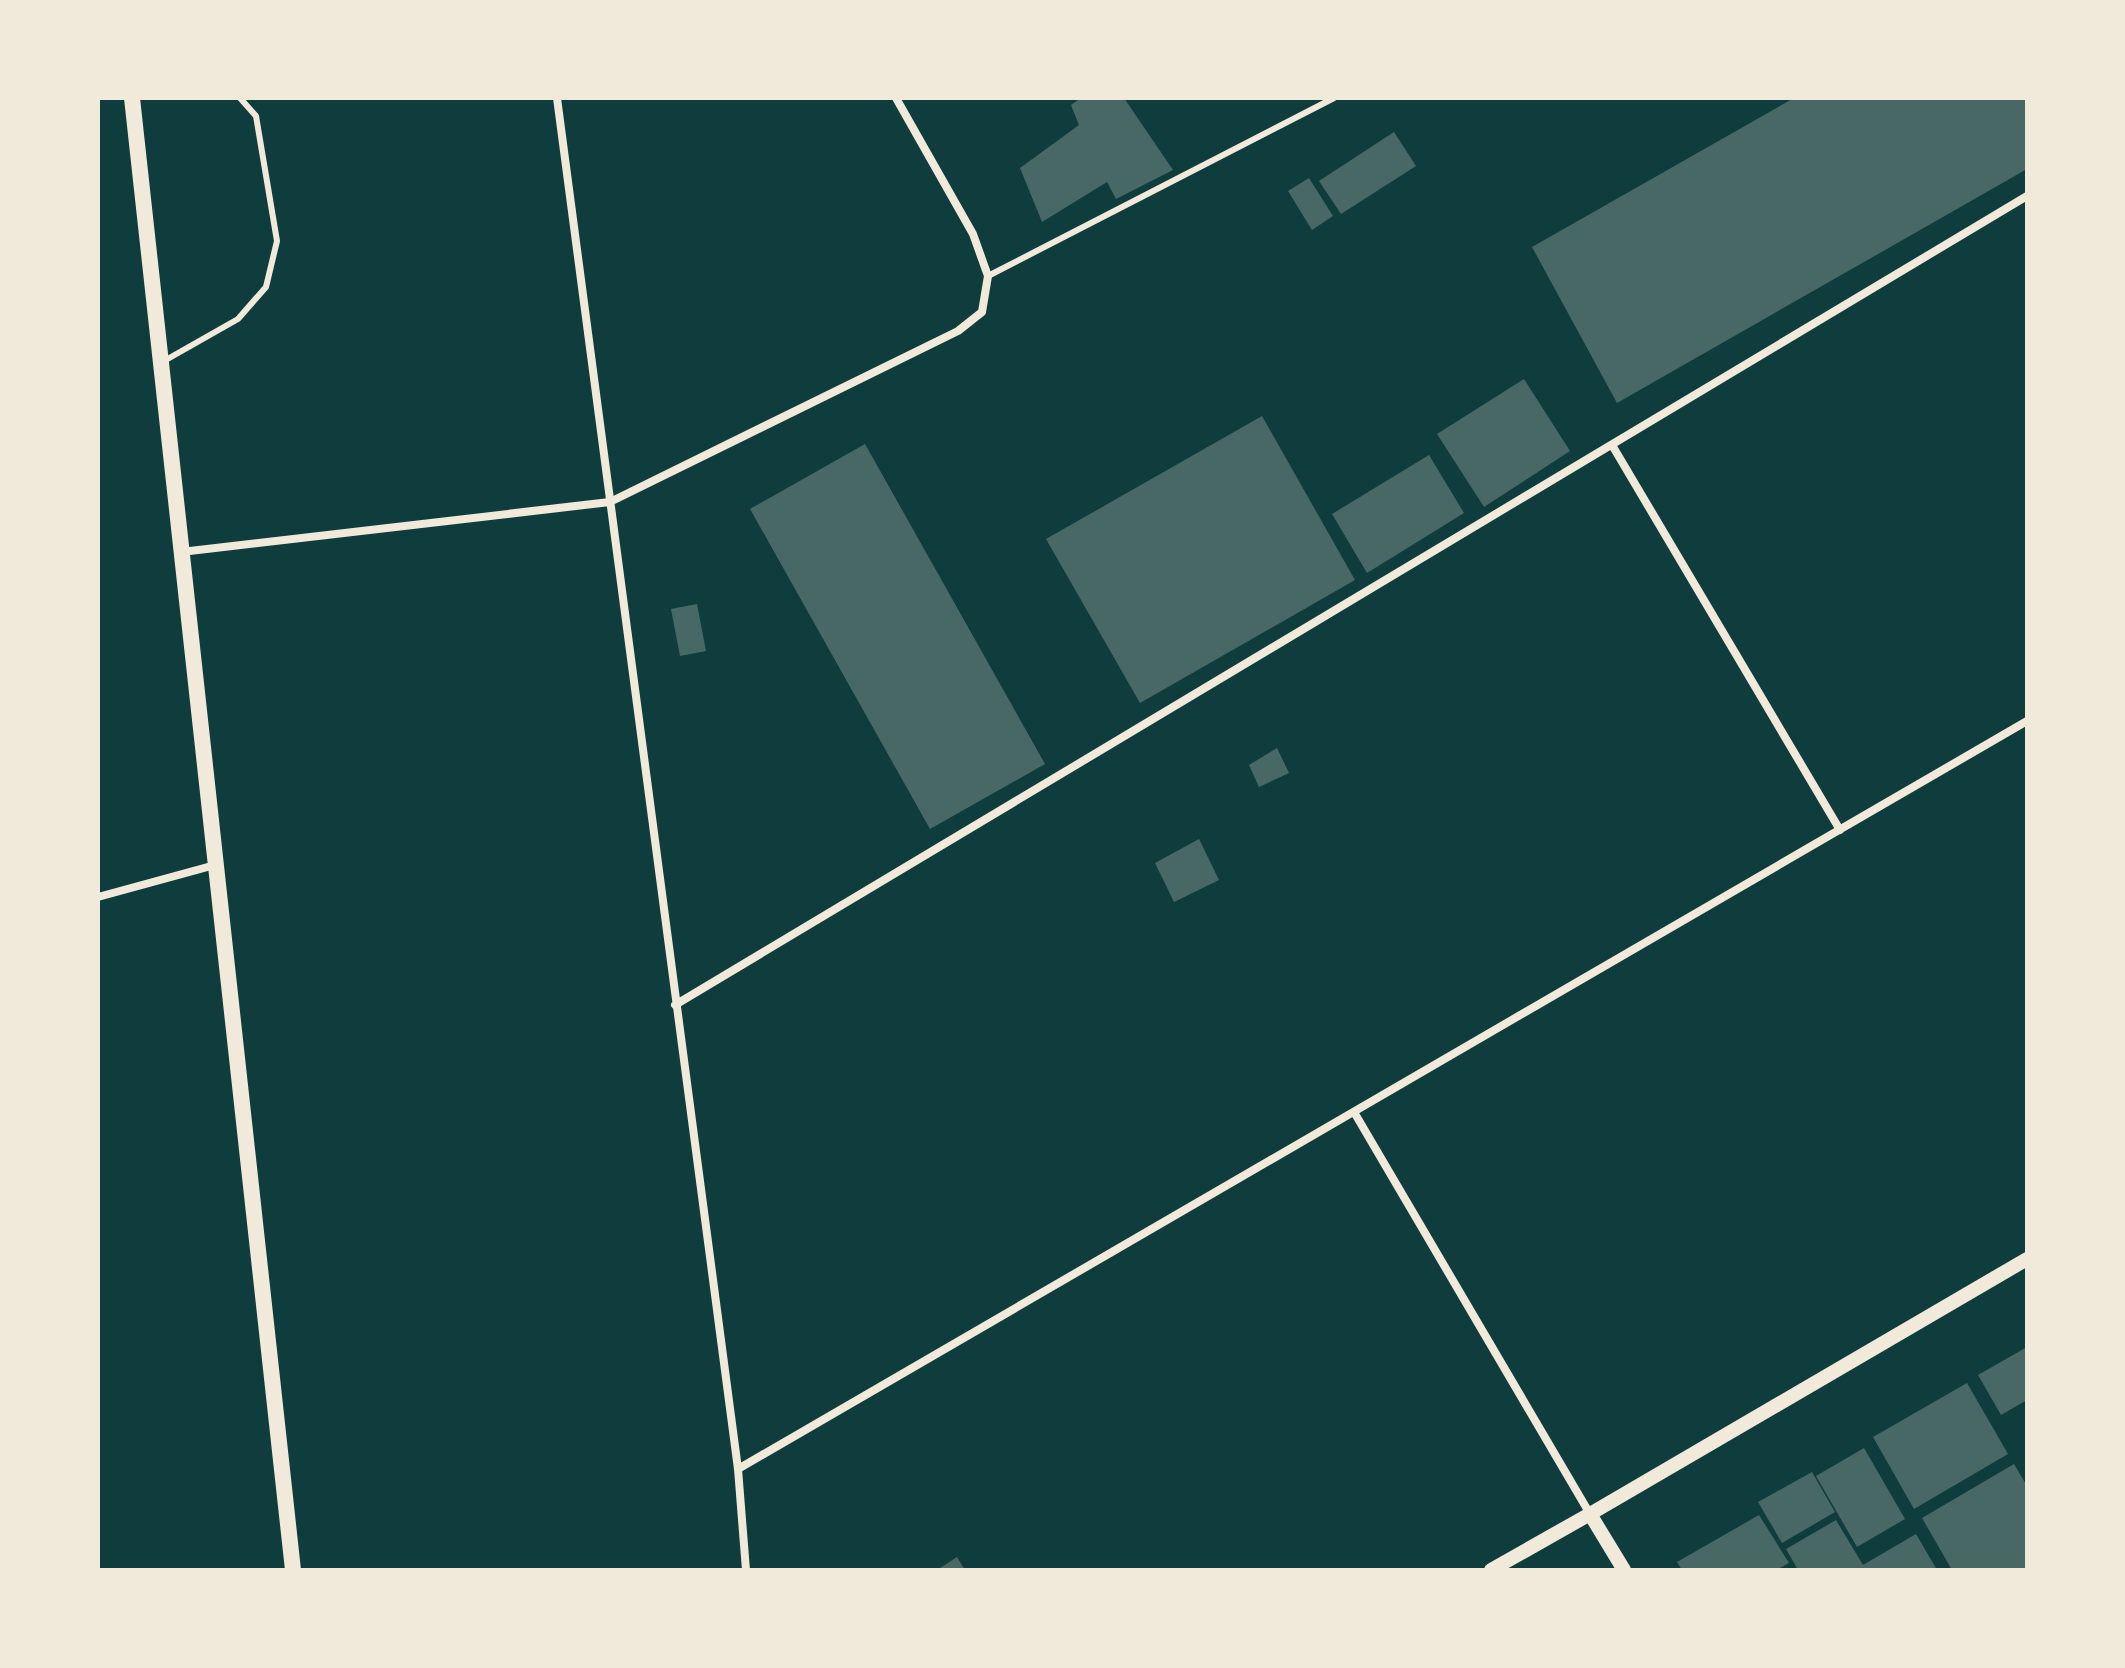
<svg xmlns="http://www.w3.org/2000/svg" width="2125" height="1668" font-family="'Titillium Web',sans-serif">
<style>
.building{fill:#486865}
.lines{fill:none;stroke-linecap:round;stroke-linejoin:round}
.service{stroke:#f1e9da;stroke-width:6}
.minor{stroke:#f1e9da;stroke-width:8}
.tertiary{stroke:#f1e9da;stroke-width:14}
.secondary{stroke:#f1e9da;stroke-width:16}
</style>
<rect width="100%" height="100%" fill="#0f3d3e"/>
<path class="building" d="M1081 98H1124L1173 170 1116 199 1107 182 1042 222 1020 168 1079 125 1071 105Z
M1794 98H2027V169L1617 403 1532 247Z
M1394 132 1416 166 1341 214 1319 181Z
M1309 178 1333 216 1312 230 1288 191Z
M1524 379 1570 451 1484 507 1437 434Z
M1262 416 1355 580 1140 703 1046 539Z
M865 444 1045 764 930 829 750 509Z
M1429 455 1464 513 1367 573 1332 514Z
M697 604 706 651 680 656 671 609Z
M1277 748 1289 773 1259 787 1249 765Z
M1199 839 1219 880 1174 902 1155 863Z
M2027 1347V1400L2001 1415 1978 1375Z
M1967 1383 2008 1454 1914 1509 1873 1437Z
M1864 1448 1905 1519 1857 1547 1816 1476Z
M2014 1464 2027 1486V1570H1952L1922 1518Z
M1812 1472 1835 1512 1782 1543 1758 1502Z
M1759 1515 1789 1563 1776 1570H1682L1677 1562Z
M1836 1520 1863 1565 1916 1534 1937 1570H1798L1786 1549Z
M957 1557 965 1570H937Z"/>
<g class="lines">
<path class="service" d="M988 276 1334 98
M164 361 238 319 266 287 277 241 256 116 240 98"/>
<path class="minor" d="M557 98 738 1469 746 1570
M1612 445 1840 830
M181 552 610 502 958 331 982 312 988 276 973 234 896 98
M98 897 215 865
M675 1005 2027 196
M1354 1112 1590 1514
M738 1469 2027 721"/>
<path class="tertiary" d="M1590 1514 1624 1570
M1491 1570 1590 1514 2027 1259"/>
<path class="secondary" d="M132 98 293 1570"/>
</g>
<rect width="2125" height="1668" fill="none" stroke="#f1e9da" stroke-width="200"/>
</svg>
